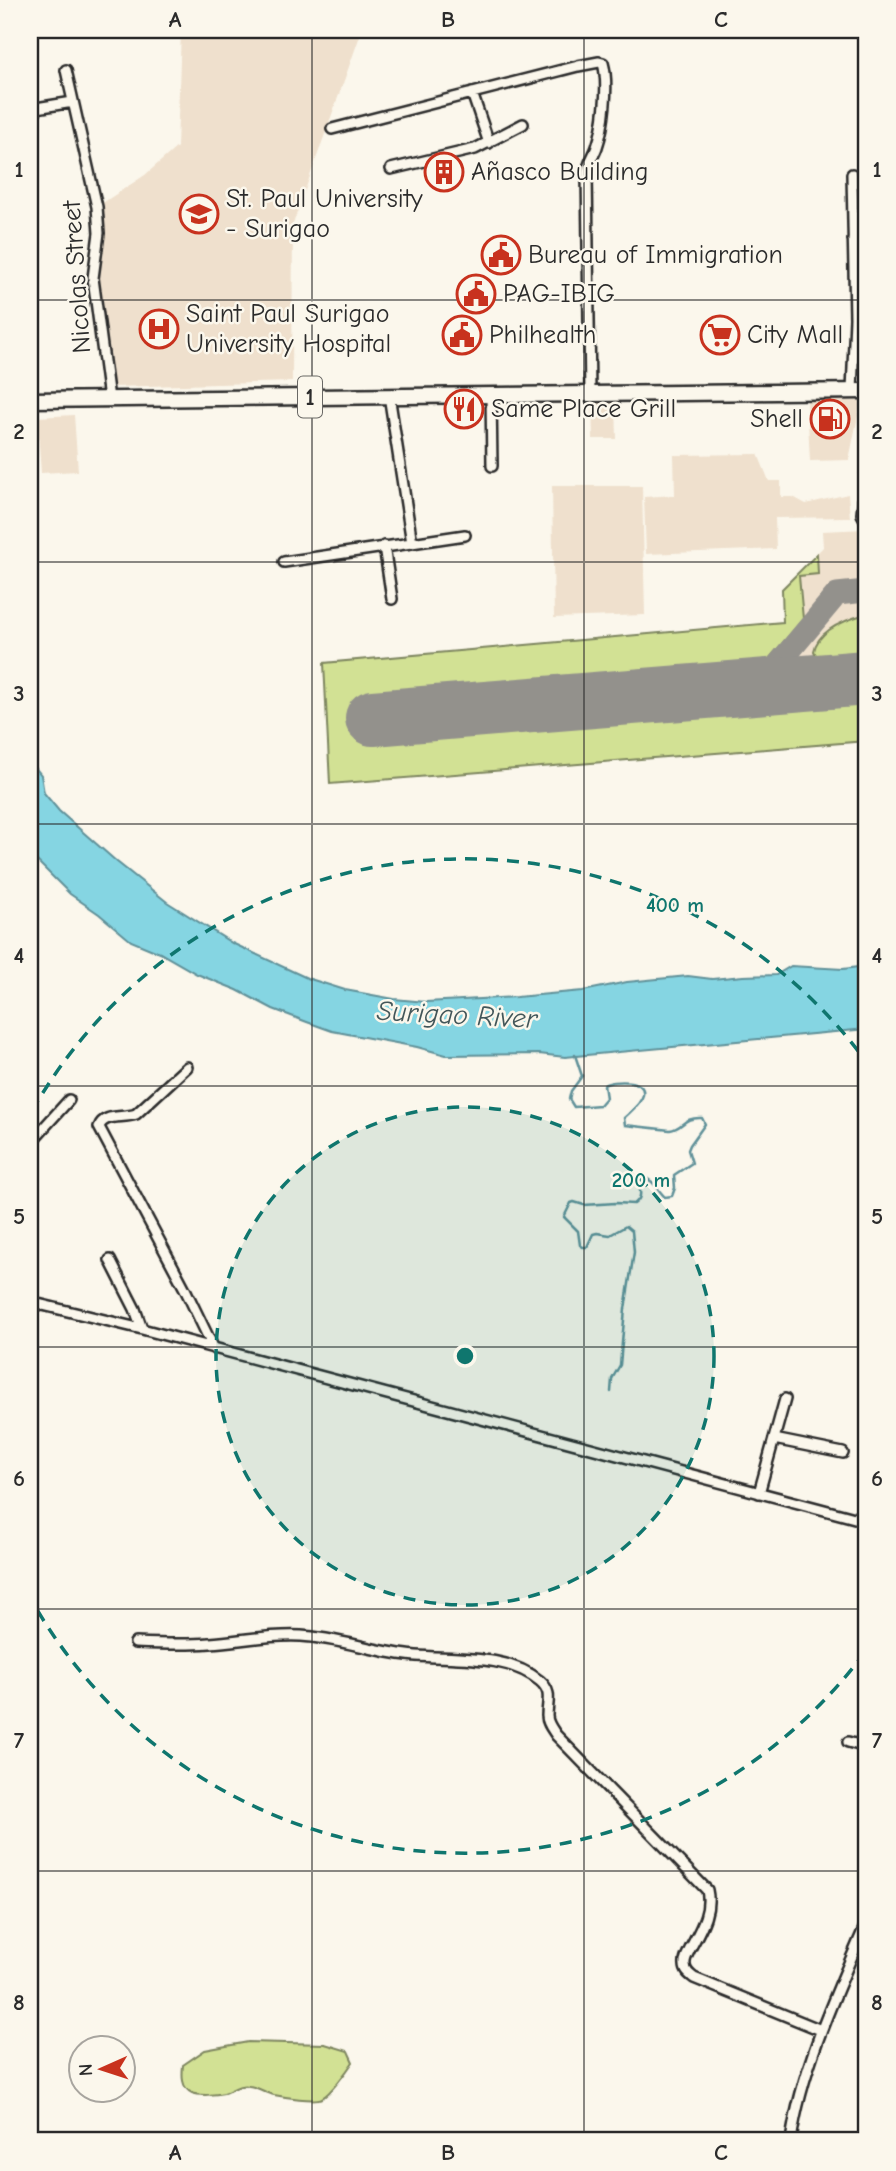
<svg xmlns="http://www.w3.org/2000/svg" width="896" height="2171" font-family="'Comic Neue',sans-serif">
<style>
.built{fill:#efe0cd}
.green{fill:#d2e194;stroke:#7e8660;stroke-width:2}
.water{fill:#85d5e2;stroke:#619199;stroke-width:2}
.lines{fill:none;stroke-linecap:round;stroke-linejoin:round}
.stream{stroke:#619199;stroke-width:2.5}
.taxiway{stroke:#93918c;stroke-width:23}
.runway{stroke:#93918c;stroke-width:56}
.minor-casing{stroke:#2b2b2b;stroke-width:14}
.highway-casing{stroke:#2b2b2b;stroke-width:19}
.minor{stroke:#fbf7ec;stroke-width:9}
.highway{stroke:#fbf7ec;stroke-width:14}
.grid{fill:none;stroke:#2b2b2b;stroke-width:2;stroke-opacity:0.55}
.ring{fill:none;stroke:#0f766e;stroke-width:3.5;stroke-dasharray:12 9}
.labels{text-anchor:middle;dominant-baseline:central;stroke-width:5;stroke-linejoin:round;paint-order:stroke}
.shield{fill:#fbf7ec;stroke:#696865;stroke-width:2}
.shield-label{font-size:24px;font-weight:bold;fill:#2b2b2b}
.poi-label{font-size:26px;fill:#2b2b2b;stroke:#fbf7ec;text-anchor:start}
.street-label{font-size:26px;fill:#2b2b2b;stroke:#fbf7ec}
.water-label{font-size:28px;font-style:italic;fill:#425659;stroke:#fbf7ec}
.centre{fill:#0f766e;stroke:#fbf7ec;stroke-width:3.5}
.ring-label{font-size:21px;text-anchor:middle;font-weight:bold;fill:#0f766e;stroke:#fbf7ec;stroke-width:5;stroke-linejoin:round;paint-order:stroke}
.neatline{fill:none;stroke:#2b2b2b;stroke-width:2.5}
.grid-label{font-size:23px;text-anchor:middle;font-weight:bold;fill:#2b2b2b}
</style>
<rect width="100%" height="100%" fill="#fbf7ec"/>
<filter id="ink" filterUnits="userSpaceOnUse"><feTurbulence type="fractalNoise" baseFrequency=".0143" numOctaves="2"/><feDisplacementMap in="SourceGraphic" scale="14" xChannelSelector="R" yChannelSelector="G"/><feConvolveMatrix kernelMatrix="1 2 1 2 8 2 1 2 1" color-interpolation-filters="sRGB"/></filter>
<g filter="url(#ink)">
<path class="built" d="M181 30H362L293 224 292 382 111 387 95 275 101 204 145 175 177 147Z
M807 401H861L849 460 810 461Z
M592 403H616L617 439H593Z
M74 415 78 471 41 473 37 417Z
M758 454 769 481H781V497H793L806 504 848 494 850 517 775 518 776 549 646 554 644 497 675 495 674 455Z
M552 486H642L645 615 554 618Z
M866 529V741L330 784 324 663 784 622 782 589 823 547 822 531Z"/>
<path class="green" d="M817 554 818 574 799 576 803 619 763 666 372 698 375 741 866 701V741L330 784 324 663 783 622 782 589Z
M866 614V657L823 660 818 659 814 651C818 630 848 619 866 614Z
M248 2042 325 2044 348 2051 353 2062C347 2071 330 2094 322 2098 315 2102 284 2097 274 2095 266 2093 258 2087 249 2086 239 2084 233 2090 224 2093 216 2095 199 2096 192 2093 181 2088 182 2075 183 2065L205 2050Z"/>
<path class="water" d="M30 761 41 775 44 793 59 811 117 862 167 902 232 943 307 978 345 990 394 999 426 1002 516 997 583 991 627 982 688 976 712 979 743 976 776 975 791 966 843 969 866 966V1029L565 1057 539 1054 446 1055 417 1047 332 1031 307 1022 273 1009 237 990 197 974 160 953 131 941 99 914 70 894 30 854Z"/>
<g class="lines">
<path class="stream" d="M575 1055 582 1076 571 1091 569 1099 574 1107 600 1105 606 1098 604 1085C613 1080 647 1078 643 1095 641 1104 630 1112 624 1118L625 1125 670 1130C684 1128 682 1117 702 1118L705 1124 690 1145 688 1150 692 1163 674 1175 675 1188 672 1196 665 1197C657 1190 654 1179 642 1177L639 1179C639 1190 644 1197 634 1204L616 1203 584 1205 574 1202 571 1203 564 1217 578 1231 580 1245 583 1247H587L593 1234 597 1233 610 1235 626 1226 632 1231 634 1252 625 1309 620 1365 612 1379 611 1392"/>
<path class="taxiway" d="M760 686 837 594 866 591"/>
<path class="runway" d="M373 718 866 678"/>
<defs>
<path id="minor" d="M66 70 97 207 99 233 93 278 109 399
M472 93 489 143
M30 109 73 102
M332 129 578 66 599 62 603 63C609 84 604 127 597 147 594 156 588 163 587 173L590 393
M391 169 475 149 523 124
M853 240 866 239
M852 391 855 318 852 174
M491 394 492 466
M389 395 412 543
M866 473 862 514 866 521
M384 546 392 599
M284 562 465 535
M187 1067 136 1114C123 1119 104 1113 99 1127L185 1289 214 1349
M30 1143 69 1100
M110 1260 135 1309 142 1329
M30 1302 142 1329 866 1521
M774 1439 843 1453
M759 1493 785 1399
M135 1643C160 1644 185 1645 210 1643 241 1641 270 1634 301 1636 340 1638 377 1653 416 1656 456 1659 508 1654 540 1681 553 1692 547 1702 547 1716 547 1723 552 1729 556 1735L707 1890C712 1912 700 1930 690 1949 688 1954 684 1959 685 1965 685 1971 689 1974 694 1978L821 2030
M848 1742 866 1747
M791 2141C801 2069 837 1991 866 1924"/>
<path id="highway" d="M30 400 866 391"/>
</defs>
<use href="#minor" class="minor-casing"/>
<use href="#highway" class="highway-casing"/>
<use href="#minor" class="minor"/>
<use href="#highway" class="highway"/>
</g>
</g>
<path class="grid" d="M312 30V2141M584 30V2141M30 300H866M30 562H866M30 824H866M30 1086H866M30 1347H866M30 1609H866M30 1871H866"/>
<circle cx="465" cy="1356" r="249" fill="#0f766e" fill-opacity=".12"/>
<g class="ring">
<circle cx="465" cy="1356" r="249"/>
<path d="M865 1652A498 498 0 0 1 32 1601M32 1111A498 498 0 0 1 865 1060"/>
</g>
<defs>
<symbol id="building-ring" viewBox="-11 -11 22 22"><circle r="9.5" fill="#fbf7ec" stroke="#c8321e" stroke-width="1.5"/><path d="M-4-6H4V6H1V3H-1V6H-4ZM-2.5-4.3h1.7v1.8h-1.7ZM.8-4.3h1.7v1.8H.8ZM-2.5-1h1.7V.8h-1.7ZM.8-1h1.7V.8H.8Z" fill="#c8321e"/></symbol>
<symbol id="university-ring" viewBox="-11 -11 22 22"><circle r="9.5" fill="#fbf7ec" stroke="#c8321e" stroke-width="1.5"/><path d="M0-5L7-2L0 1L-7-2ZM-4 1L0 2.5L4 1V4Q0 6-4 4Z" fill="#c8321e"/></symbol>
<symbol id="civic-ring" viewBox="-11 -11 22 22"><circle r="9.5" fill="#fbf7ec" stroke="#c8321e" stroke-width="1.5"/><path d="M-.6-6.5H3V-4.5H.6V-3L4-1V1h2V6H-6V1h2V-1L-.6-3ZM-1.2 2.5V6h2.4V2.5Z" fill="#c8321e"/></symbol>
<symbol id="hospital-ring" viewBox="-11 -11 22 22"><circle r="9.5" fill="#fbf7ec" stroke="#c8321e" stroke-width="1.5"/><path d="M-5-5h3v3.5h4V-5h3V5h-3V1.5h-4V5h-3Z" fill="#c8321e"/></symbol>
<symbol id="supermarket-ring" viewBox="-11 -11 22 22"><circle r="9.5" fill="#fbf7ec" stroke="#c8321e" stroke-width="1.5"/><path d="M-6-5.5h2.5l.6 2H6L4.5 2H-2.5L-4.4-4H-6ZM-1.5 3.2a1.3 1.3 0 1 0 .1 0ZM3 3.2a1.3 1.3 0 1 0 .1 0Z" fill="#c8321e"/></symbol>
<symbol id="restaurant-ring" viewBox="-11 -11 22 22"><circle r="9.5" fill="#fbf7ec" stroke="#c8321e" stroke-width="1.5"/><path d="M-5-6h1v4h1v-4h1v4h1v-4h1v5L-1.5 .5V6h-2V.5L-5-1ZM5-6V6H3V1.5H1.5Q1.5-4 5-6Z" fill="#c8321e"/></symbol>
<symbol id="fuel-ring" viewBox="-11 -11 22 22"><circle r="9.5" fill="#fbf7ec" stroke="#c8321e" stroke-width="1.5"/><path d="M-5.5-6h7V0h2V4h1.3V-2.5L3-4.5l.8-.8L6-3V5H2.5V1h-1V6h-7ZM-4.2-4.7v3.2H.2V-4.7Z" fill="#c8321e"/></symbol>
</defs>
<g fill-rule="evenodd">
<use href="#building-ring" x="422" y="150" width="44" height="44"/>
<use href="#university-ring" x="177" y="192" width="44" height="44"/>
<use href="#civic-ring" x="479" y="233" width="44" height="44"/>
<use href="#civic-ring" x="454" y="272" width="44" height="44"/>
<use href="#hospital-ring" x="137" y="307" width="44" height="44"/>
<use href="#civic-ring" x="440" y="313" width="44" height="44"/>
<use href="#supermarket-ring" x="698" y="313" width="44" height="44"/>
<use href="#restaurant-ring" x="442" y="387" width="44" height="44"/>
<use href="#fuel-ring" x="808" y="397" width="44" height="44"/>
</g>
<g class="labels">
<rect class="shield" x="298" y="376.5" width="24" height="41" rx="5"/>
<g class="shield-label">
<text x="310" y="397">1</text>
</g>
<g class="poi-label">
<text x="471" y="172">Añasco Building</text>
<text x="226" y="199">St. Paul University<tspan x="226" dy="30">- Surigao</tspan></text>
<text x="528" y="255">Bureau of Immigration</text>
<text x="503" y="294">PAG-IBIG</text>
<text x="186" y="314">Saint Paul Surigao<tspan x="186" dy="30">University Hospital</tspan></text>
<text x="489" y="335">Philhealth</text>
<text x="747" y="335">City Mall</text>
<text x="491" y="409">Same Place Grill</text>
<text x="803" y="419" text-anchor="end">Shell</text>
</g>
<g class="street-label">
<text transform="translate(77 277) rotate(-94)">Nicolas Street</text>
</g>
<g class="water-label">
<text transform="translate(457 1015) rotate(3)">Surigao River</text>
</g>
</g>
<circle cx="465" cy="1356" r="10" class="centre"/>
<g class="ring-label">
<text x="675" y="912">400 m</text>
<text x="641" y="1187">200 m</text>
</g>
<rect width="896" height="2171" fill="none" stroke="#fbf7ec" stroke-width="77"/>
<g transform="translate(102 2069) rotate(267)"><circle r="33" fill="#fbf7ec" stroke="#a8a59f" stroke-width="2"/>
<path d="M0-5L12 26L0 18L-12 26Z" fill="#c8321e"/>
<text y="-10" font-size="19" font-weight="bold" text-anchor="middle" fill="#2b2b2b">N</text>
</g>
<rect x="38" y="38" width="820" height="2094" class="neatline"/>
<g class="grid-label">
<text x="175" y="27">A</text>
<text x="448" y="27">B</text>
<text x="721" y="27">C</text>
<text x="19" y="177">1</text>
<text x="877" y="177">1</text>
<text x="19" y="439">2</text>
<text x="877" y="439">2</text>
<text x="19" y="701">3</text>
<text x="877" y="701">3</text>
<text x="19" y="963">4</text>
<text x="877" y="963">4</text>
<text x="19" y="1224">5</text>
<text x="877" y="1224">5</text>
<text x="19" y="1486">6</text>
<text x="877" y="1486">6</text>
<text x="19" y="1748">7</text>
<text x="877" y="1748">7</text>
<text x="19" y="2010">8</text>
<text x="877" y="2010">8</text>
<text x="175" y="2160">A</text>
<text x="448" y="2160">B</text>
<text x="721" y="2160">C</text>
</g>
</svg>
